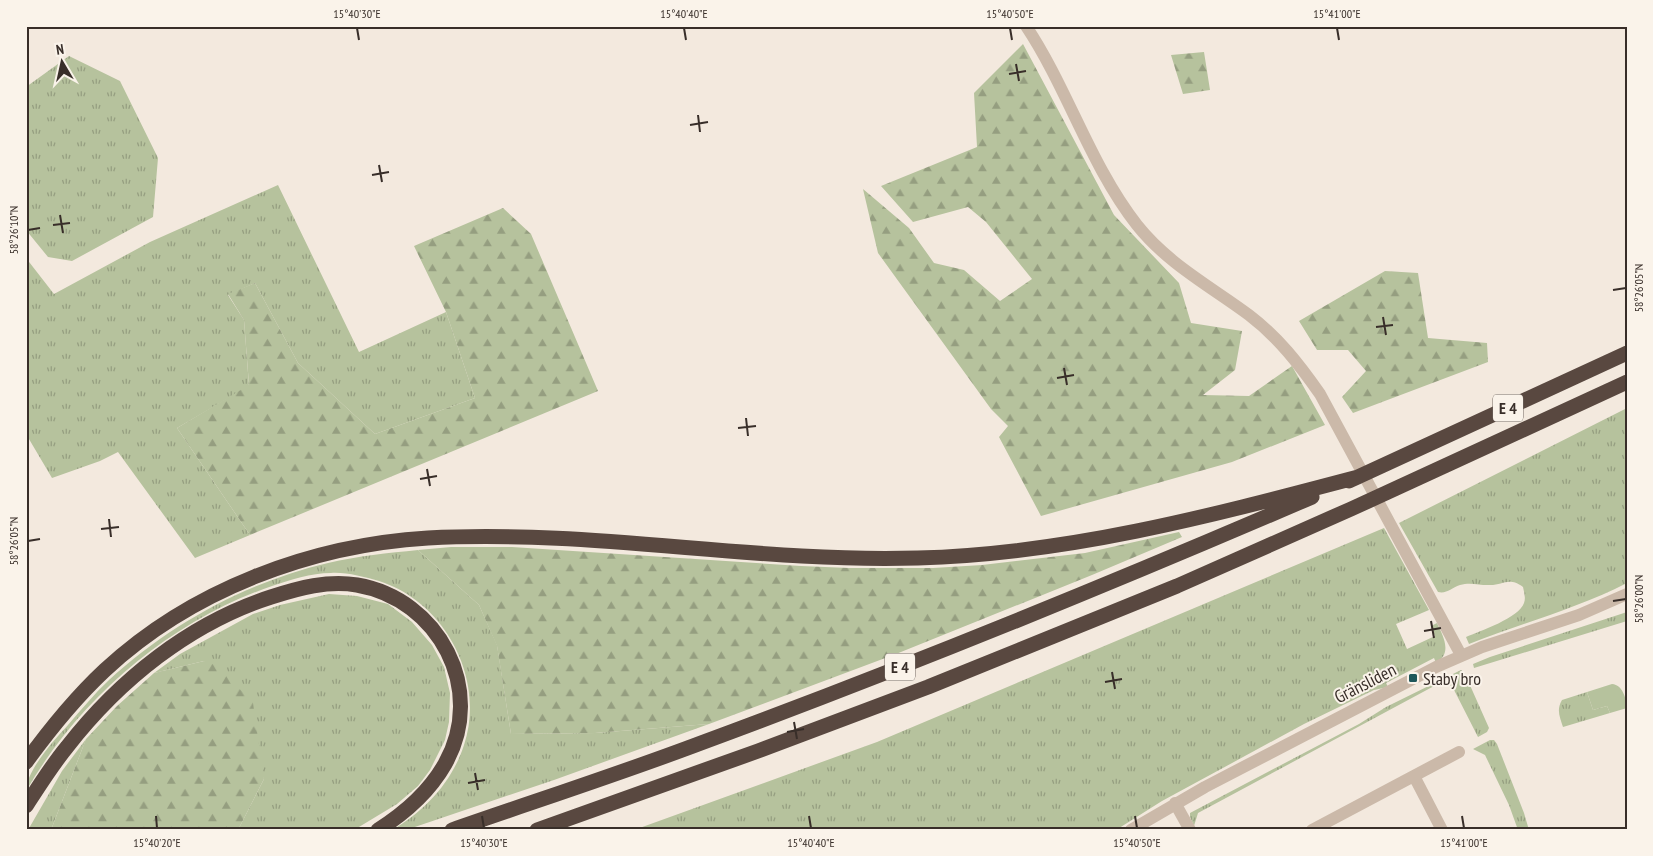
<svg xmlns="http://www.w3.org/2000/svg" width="1653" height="856" font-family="'PT Sans Narrow',sans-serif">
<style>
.grass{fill:url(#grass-tufts)}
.forest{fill:url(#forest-firs)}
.park{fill:#b6c29d}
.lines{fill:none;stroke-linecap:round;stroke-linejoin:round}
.minor{stroke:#cbb9a9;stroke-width:12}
.highway{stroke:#594840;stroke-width:15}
.ticks{fill:none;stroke:#382e29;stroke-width:2}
.poi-dot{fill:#1e565a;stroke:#faf3ea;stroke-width:2}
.labels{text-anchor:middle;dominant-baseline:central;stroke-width:4;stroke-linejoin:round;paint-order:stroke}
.shield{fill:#faf3ea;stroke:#726963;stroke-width:1}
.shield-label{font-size:16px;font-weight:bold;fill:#382e29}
.poi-label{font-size:18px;fill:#382e29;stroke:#faf3ea;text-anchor:start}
.street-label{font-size:18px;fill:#382e29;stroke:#faf3ea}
.neatline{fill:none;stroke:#382e29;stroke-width:2}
.ticks-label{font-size:12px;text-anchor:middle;fill:#382e29}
</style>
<defs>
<pattern id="grass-tufts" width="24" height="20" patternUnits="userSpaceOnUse" patternTransform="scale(1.25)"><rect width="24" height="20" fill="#b6c29d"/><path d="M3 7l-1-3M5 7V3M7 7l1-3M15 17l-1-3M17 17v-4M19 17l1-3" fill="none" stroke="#959e80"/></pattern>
<pattern id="forest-firs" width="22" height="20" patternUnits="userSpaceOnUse" patternTransform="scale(1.25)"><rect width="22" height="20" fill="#b6c29d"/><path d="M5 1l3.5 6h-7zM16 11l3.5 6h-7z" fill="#959e80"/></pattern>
</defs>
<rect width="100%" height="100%" fill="#f3e9de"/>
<path class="grass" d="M69 56 120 81 158 158 153 217 72 261 48 257 26 230V87Z
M278 185 359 352 446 312 475 398 375 434 298 363 255 283 228 295 244 320 249 386 177 428 250 535 195 558 118 452 100 461 52 478 26 434V258L54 294 150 242Z
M1627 408V583C1576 609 1522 623 1469 644L1466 637C1480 631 1519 618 1524 603 1526 598 1524 592 1523 587 1508 576 1503 586 1488 585 1478 585 1470 582 1460 585 1451 588 1447 594 1438 592L1399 523Z
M1384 528 1429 610 1396 624 1407 649 1435 636 1431 626 1437 623C1443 636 1453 653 1436 663L1434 658 1386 683 1388 687 1374 690 1304 724 1162 801 1116 830H634L877 742Z
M418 550 479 605 497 645 511 734 595 733 709 724 554 780 406 830H392C425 811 452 782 464 745 486 679 445 602 379 581 364 577 346 572 331 573 311 573 290 580 272 586 170 621 80 698 26 791 26 771 54 740 68 725 81 710 94 694 109 680 170 624 247 582 328 563 358 556 388 553 418 550Z
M329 594 357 596 388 604 412 622 432 645 444 667 450 693 449 722 445 740 430 770 418 786 397 804 354 830H238L264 779 204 661 154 673 180 654 253 614 280 605Z
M1627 612V621L1474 668 1473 664 1490 657Z
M1461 670 1465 674 1489 728 1487 732 1478 737 1452 686 1445 684 1436 685 1198 813 1194 826 1190 817V813L1359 724 1386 707Z
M1587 692 1593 710 1607 706 1610 713 1563 727C1560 717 1556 710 1562 700Z
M86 739 51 830H28L62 771Z
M1490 740H1494L1497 744 1524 813 1529 830H1518L1509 805 1485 755 1473 749Z"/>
<path class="forest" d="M1023 44 1114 215 1179 283 1191 323 1242 331 1235 370 1203 395 1249 396 1292 366 1325 425 1232 462 1041 516 999 437 1008 426 991 409 878 253 863 189 909 228 934 263 964 270 1000 301 1032 279 986 222 968 207 913 222 881 186 977 147 974 93Z
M1204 52 1210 90 1183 94 1171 55Z
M503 208 531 234 598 391 250 535 177 428 249 385 244 320 228 294 255 283 298 363 375 434 475 398 446 312 414 246Z
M1385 271 1418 273 1428 338 1487 343 1488 362 1353 413 1342 397 1366 371 1348 350H1317L1299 321Z
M1179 532 1182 537 1092 575 896 654 709 724 595 733 511 734 497 646 479 605 418 550 451 547H512L801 566 849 568H933L982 565 1085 553Z
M204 661 218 666 253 703 264 779 238 830H51L86 739 117 706 154 673Z"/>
<path class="park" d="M1612 684C1623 685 1626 698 1627 708L1610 713 1607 706 1593 710 1587 692Z"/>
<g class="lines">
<path class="minor" d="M1026 26C1068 89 1090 165 1137 225 1168 264 1210 286 1249 315 1278 337 1299 364 1320 394L1461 655
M1414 776 1442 830
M1175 803 1190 830
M1131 830 1205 787 1436 667 1482 647 1579 615 1627 594
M1312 830 1459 752"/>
<path class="highway" d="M1349 481 1627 353
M26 762C50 729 75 698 105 670 191 590 311 545 428 538 592 529 755 563 918 558 1069 554 1214 515 1358 477
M26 806C39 786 52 765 67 747 119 680 190 623 271 597 299 588 328 580 357 585 439 599 487 690 445 764 429 792 405 813 378 830
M452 830C535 801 619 774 701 743 907 667 1110 584 1312 497
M537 830 758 751 928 687 1177 586 1351 509 1627 382"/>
</g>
<path class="ticks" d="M357 28 359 40M684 28 686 40M1010 28 1012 40M1337 28 1339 40M1016 64 1019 81M1009 74 1026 71M698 115 700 132M690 125 708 122M379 165 382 182M372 175 389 172M60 215 63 233M53 225 70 223M28 230 40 228M1613 290 1626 288M1383 317 1386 335M1376 327 1393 325M1064 368 1067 385M1057 378 1074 375M746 418 748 436M738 428 756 426M427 469 430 486M420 479 437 476M109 519 111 537M101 529 119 527M28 541 40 539M1613 601 1626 599M1431 621 1434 638M1424 631 1441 628M1112 672 1115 689M1105 682 1122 679M794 722 797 739M787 732 804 729M475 773 478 790M468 783 485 780M156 816 157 828M482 816 484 828M809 816 811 828M1135 816 1137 828M1462 816 1464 828"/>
<rect class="poi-dot" x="1408" y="673" width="10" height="10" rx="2.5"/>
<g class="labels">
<g class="shield">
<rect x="1493" y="394.5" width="30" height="27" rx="4"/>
<rect x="885" y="653.5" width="30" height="27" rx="4"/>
</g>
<g class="shield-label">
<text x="1508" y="408">E 4</text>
<text x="900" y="667">E 4</text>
</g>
<g class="poi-label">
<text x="1423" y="678">Staby bro</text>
</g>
<g class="street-label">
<text transform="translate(1365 683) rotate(-27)">Gränsliden</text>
</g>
</g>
<rect width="1653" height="856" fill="none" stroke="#faf3ea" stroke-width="55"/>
<g transform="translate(62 62) rotate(351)" stroke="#faf3ea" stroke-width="4" paint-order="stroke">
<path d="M0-4L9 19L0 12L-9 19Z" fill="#382e29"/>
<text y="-8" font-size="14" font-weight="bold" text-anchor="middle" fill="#382e29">N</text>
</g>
<rect x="28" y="28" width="1598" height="800" class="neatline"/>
<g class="ticks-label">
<text x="357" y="18">15°40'30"E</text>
<text x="684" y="18">15°40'40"E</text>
<text x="1010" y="18">15°40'50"E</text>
<text x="1337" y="18">15°41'00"E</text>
<text transform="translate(14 230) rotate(-90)" y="4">58°26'10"N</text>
<text transform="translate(1639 288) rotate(-90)" y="4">58°26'05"N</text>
<text transform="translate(14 541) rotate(-90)" y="4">58°26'05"N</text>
<text transform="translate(1639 599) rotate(-90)" y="4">58°26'00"N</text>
<text x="157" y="847">15°40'20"E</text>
<text x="484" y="847">15°40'30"E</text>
<text x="811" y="847">15°40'40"E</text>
<text x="1137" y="847">15°40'50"E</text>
<text x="1464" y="847">15°41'00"E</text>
</g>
</svg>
